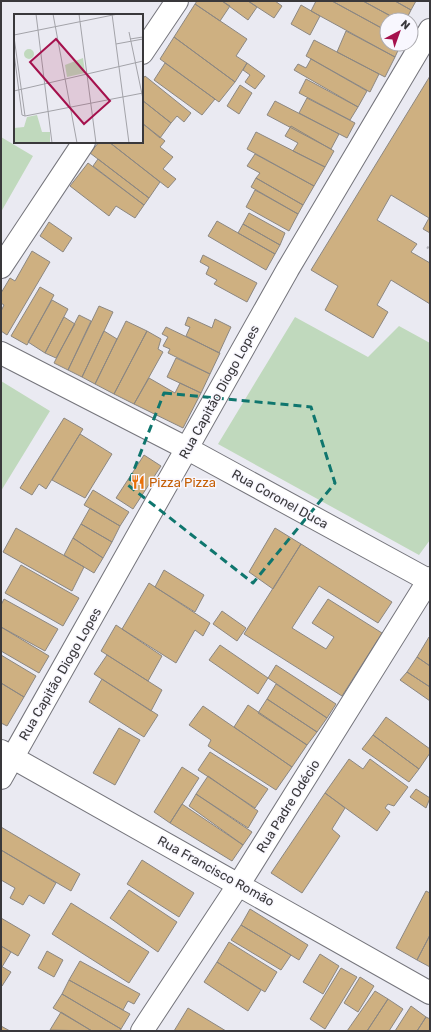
<svg xmlns="http://www.w3.org/2000/svg" width="431" height="1032" font-family="Rubik,sans-serif">
<style>
.green{fill:#c0d9bd}
.building{fill:#ceb081;stroke:#8c8781}
.lines{fill:none;stroke-linecap:round;stroke-linejoin:round}
.minor-casing{stroke:#75757c;stroke-width:24}
.path{stroke:#b3b3b9;stroke-width:2.5;stroke-dasharray:2 3;stroke-linecap:butt}
.minor{stroke:#fff;stroke-width:22}
.marked{fill:none;stroke:#0f766e;stroke-width:3;stroke-dasharray:8 5;stroke-linejoin:round}
.labels{text-anchor:middle;dominant-baseline:central;stroke-width:3;stroke-linejoin:round;paint-order:stroke}
.street-label{font-size:13px;fill:#39383b;stroke:#f8f7fe}
.food-label{font-size:13px;fill:#c56008;stroke:#f8f7fe;text-anchor:start}
.inset-road{fill:none;stroke:#a3a3a9;stroke-width:1}
.view{fill:#a5114d;fill-opacity:0.15;stroke:#a5114d;stroke-width:2}
.inset-edge{fill:none;stroke:#39383b;stroke-width:2}
</style>
<rect width="100%" height="100%" fill="#eaeaf2"/>
<path class="green" d="M1 137 33 156 1 212Z
M295 317 368 357 399 326 430 343V540L419 555 218 444Z
M1 381 50 411 1 491Z"/>
<path class="building" d="M197 1H222L230 6 220 21 195 4Z
M222 1H248L257 7 248 20Z
M248 1H275L282 6 274 18Z
M316 1H332L387 31V44H401L395 57 311 11Z
M332 1H363L398 20H387V31Z
M363 1H395L411 10 406 20H398Z
M395 1H416L411 10Z
M195 4 247 39 236 56 247 63 235 82 174 37Z
M301 5 320 16 310 35 291 24Z
M346 31 395 57 385 77 337 52Z
M174 37 235 82 219 102 160 59Z
M314 40 379 74 370 92 306 56Z
M311 59 367 91 358 107 294 70 298 64 306 68Z
M165 63 215 99 202 115 154 80Z
M247 63 265 76 255 89 245 82 250 75 243 70Z
M145 76 191 113 184 122 177 116 171 123 142 100V80Z
M430 76V233L423 229 429 218 391 195 377 220 417 244 411 252 430 263V304L391 280 377 305 388 312 373 338 325 310 338 286 311 270Z
M306 79 358 107 350 120 299 93Z
M240 85 252 93 239 114 227 106Z
M307 98 355 123 347 138 299 113Z
M142 100 171 123 160 138 142 123Z
M275 101 339 134 331 149 267 115Z
M142 123 165 141 160 147 173 157 163 169 176 179 168 188 109 142H142Z
M291 126 334 151 325 167 293 151 298 143 285 136Z
M256 132 325 167 314 186 247 149Z
M99 142H109L160 182 149 198 90 153Z
M255 154 314 186 303 205 256 178 260 173 247 166Z
M98 159 149 198 144 205 93 166Z
M88 163 144 205 135 218 116 206 109 216 70 186Z
M256 178 303 205 298 214 251 187Z
M255 190 298 214 289 231 246 207Z
M249 213 285 233 280 245 243 224Z
M217 221 275 254 266 270 208 236Z
M49 222 72 238 63 252 40 236Z
M243 224 280 245 275 254 238 233Z
M32 251 50 262 7 335 1 331V311L4 305 1 303V293L10 278 15 281Z
M203 255 257 283 247 302 214 284 217 280 206 274 209 267 200 262Z
M40 287 54 295 27 345 11 336Z
M52 300 68 309 45 353 28 342Z
M99 306 113 312 82 377 68 370Z
M79 315 91 321 68 370 54 363Z
M64 317 75 324 56 358 45 353Z
M188 317 212 328 215 319 231 327 219 353 186 336 190 327 185 325Z
M126 321 147 331 114 394 95 384Z
M166 327 220 353 210 374 168 353 170 349 163 346 168 337 162 334Z
M104 331 117 339 95 384 82 377Z
M147 331 161 339 158 349 163 352 134 404 114 394Z
M176 358 210 374 201 393 167 377Z
M149 378 175 393 180 383 201 393 183 428 134 404Z
M64 418 83 429 46 489 39 484 32 495 20 488Z
M80 434 112 454 85 498 52 480Z
M144 455 161 466 133 509 116 498Z
M93 490 129 512 120 526 84 505Z
M90 508 120 526 112 542 81 524Z
M81 524 112 542 103 558 73 538Z
M16 528 84 567 72 591 3 552Z
M275 528 301 544 273 589 249 572Z
M73 538 103 558 94 573 64 555Z
M301 544 392 602 378 623 319 586 292 628 326 649 334 637 312 623 328 599 382 633 342 696 244 634Z
M21 565 79 598 63 626 5 593Z
M164 570 204 595 195 612 155 587Z
M149 583 210 623 203 636 195 630 176 663 122 629Z
M4 599 58 629 45 651 1 627V605Z
M222 611 246 628 237 641 213 624Z
M116 625 162 656 148 681 101 651Z
M1 627 49 656 39 673 1 651Z
M429 637H430V666L417 657Z
M220 645 268 678 258 694 209 660Z
M1 655 36 676 24 697 1 683Z
M107 655 162 690 151 711 94 674Z
M417 657 430 666V687L407 672Z
M276 665 336 704 327 718 268 678Z
M407 672 430 687V701L400 680Z
M102 679 158 715 144 737 89 702Z
M1 683 24 697 7 726 1 723Z
M276 684 327 718 317 732 267 699Z
M267 699 317 732 307 745 258 713Z
M248 705 307 745 292 767 234 727Z
M203 706 292 767 276 790 208 746 211 740 189 725Z
M386 717 430 749V753L419 769 373 735Z
M119 728 140 740 115 785 93 773Z
M373 735 419 769 409 782 362 749Z
M210 752 268 789 255 808 198 770Z
M349 759 363 769 370 759 408 787 394 806 388 804 385 808 390 812 377 831 325 793Z
M182 767 199 778 170 823 154 812Z
M208 776 258 811 248 828 196 794Z
M416 789 430 798 426 808 410 797Z
M325 793 345 808 332 829 340 836 302 893 271 873Z
M196 794 252 832 243 845 189 806Z
M182 804 243 845 232 861 170 823Z
M1 827 80 874 71 891 1 850Z
M1 850 56 883 44 904 29 895 23 905 10 898 15 888 1 880Z
M142 860 194 893 179 917 127 884Z
M129 890 177 922 158 952 110 918Z
M426 891 430 893V935L417 960 396 948Z
M71 903 149 952 129 983 52 934Z
M250 909 308 945 299 960 241 925Z
M1 918 30 935 18 956 1 946Z
M241 925 291 955 281 970 231 940Z
M430 935V967L417 960Z
M229 942 277 972 265 992 217 962Z
M1 946 11 952 2 967 1 966Z
M47 951 63 960 54 977 38 968Z
M320 954 339 966 323 994 303 982Z
M80 961 140 994 134 1004 128 1001 123 1010 69 980Z
M217 962 261 990 248 1011 204 982Z
M1 966 11 972 2 986H1Z
M341 968 357 977 325 1029 310 1019Z
M360 977 374 986 358 1012 344 1003Z
M69 980 130 1014 121 1029 62 994Z
M375 991 388 999 367 1031H347Z
M62 994 121 1029 120 1031H92L53 1008Z
M388 999 403 1009 389 1031H367Z
M411 1006 426 1017 417 1031H395Z
M188 1008 226 1031H174Z
M61 1012 92 1031 50 1030Z
M426 1017 430 1019V1031H417Z
M1 1026 10 1031H1Z"/>
<g class="lines">
<defs>
<path id="minor" d="M142 53 177 1
M1 267 84 142
M1 353 188 449 430 581
M1 751 430 993
M1 778 288 269 430 30
M142 1031 239 884 430 578"/>
</defs>
<use href="#minor" class="minor-casing"/>
<path class="path" d="M427 247 430 249"/>
<use href="#minor" class="minor"/>
</g>
<path class="marked" d="M164 393 311 407 335 483 253 583 128 485Z"/>
<defs>
<symbol id="restaurant-bare" viewBox="-9 -9 18 18"><path d="M-5-6h1v4h1v-4h1v4h1v-4h1v5L-1.5 .5V6h-2V.5L-5-1ZM5-6V6H3V1.5H1.5Q1.5-4 5-6Z" fill="#e8710a" stroke="#f8f7fe" stroke-width="2.5" paint-order="stroke"/></symbol>
</defs>
<g fill-rule="evenodd">
<use href="#restaurant-bare" x="128" y="472" width="20" height="20"/>
</g>
<g class="labels">
<g class="street-label">
<text transform="translate(219 392) rotate(-61)">Rua Capitão Diogo Lopes</text>
<text transform="translate(280 499) rotate(29)">Rua Coronel Duca</text>
<text transform="translate(60 674) rotate(-60)">Rua Capitão Diogo Lopes</text>
<text transform="translate(288 806) rotate(-58)">Rua Padre Odécio</text>
<text transform="translate(216 871) rotate(29)">Rua Francisco Romão</text>
</g>
<g class="food-label">
<text x="149" y="482">Pizza Pizza</text>
</g>
</g>
<g transform="translate(14 14)">
<rect width="129" height="129" fill="#eaeaf2"/>
<path d="M10 40a5 5 0 1 1 10 0a5 5 0 1 1-10 0ZM69 44 71 59 53 63 51 51ZM23 101 28 118H36V129H0V114L10 113 13 103Z" fill="#c0d9bd"/>
<path class="inset-road" d="M22 0 38 129M39 0 63 129M65 0 82 129M98 0 115 129M115 18 129 85M0 21 104 0M0 23 11 102M116 25 129 23M102 30 129 25M0 39 8 101 11 102M0 77 129 47M11 102 129 79"/>
<path class="view" d="M42 25 96 87 70 110 16 48Z"/>
<rect width="129" height="129" class="inset-edge"/>
</g>
<rect width="431" height="1032" fill="none" stroke="#39383b" stroke-width="4"/>
<g transform="translate(399 32) rotate(41)"><circle r="19" fill="#f8f7fe" stroke="#acabb0"/>
<path d="M0-3L7 15L0 10L-7 15Z" fill="#a5114d"/>
<text y="-6" font-size="11" font-weight="bold" text-anchor="middle" fill="#39383b">N</text>
</g>
</svg>
